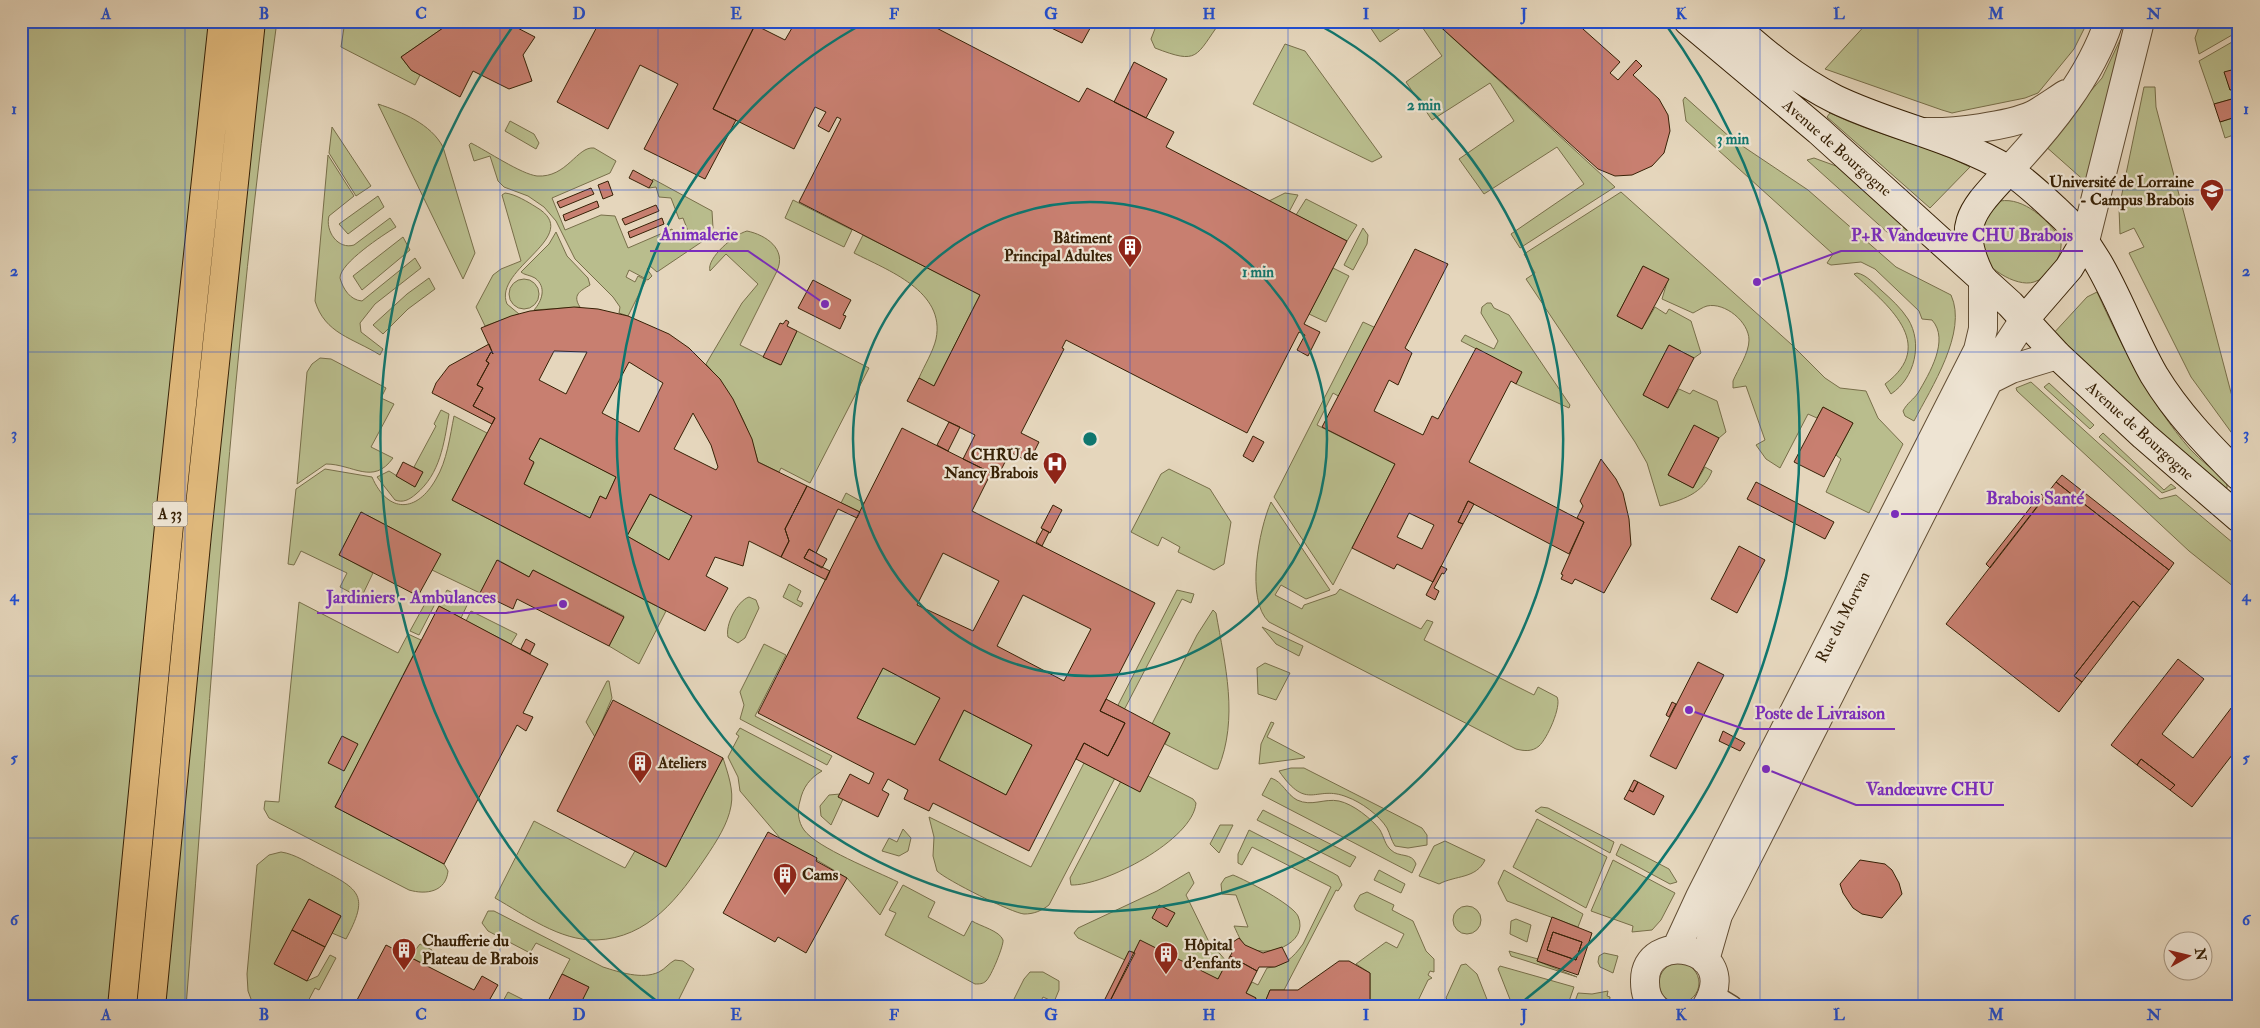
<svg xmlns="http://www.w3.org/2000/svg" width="2260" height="1028" font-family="'IM FELL Double Pica',serif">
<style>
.green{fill:#b9bd8d;stroke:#786f4a}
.building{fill:#c87f70;stroke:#372106;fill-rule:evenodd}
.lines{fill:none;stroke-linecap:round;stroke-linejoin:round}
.minor-casing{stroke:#624e34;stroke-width:25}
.tertiary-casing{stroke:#624e34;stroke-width:30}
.secondary-casing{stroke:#372106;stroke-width:30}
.motorway-casing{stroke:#372106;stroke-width:30}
.minor{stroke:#eee4d3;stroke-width:22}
.tertiary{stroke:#eee4d3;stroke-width:28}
.secondary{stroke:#eee4d3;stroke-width:28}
.motorway{stroke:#e2bb7e;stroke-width:28}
.grid{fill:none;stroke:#1d4ed8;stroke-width:1;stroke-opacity:0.55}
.ring{fill:none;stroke:#0f766e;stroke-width:2.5}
.labels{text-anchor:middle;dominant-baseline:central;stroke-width:4.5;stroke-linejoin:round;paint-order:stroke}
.shield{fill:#eee4d3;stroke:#6e5c44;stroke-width:1}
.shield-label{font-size:15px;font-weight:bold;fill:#372106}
.street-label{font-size:16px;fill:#372106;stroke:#eee4d3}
.poi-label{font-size:16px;font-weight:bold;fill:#372106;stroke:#eee4d3;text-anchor:start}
.centre{fill:#0f766e;stroke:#eee4d3;stroke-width:2.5}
.ring-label{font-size:15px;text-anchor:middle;font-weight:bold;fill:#0f766e;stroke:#eee4d3;stroke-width:4.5;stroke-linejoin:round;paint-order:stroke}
.leader{fill:none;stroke:#7b2cbf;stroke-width:2}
.callout-dot{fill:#7b2cbf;stroke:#eee4d3;stroke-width:2}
.callout-label{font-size:18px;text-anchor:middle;font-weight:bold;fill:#7b2cbf;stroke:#eee4d3;stroke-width:4.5;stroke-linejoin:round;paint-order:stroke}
.neatline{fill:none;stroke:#1d4ed8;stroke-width:2}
.grid-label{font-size:16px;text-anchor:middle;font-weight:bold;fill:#1d4ed8}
</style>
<rect width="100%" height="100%" fill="#e5d6bc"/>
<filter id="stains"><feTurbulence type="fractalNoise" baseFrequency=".004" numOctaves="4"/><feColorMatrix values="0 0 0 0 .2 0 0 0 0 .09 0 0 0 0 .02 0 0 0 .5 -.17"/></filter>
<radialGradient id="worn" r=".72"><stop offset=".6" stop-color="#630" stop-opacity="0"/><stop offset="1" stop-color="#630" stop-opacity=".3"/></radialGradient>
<path class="green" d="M21 21H277C232 347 212 679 186 1007H21Z
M345 21H443L441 26 443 28 401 57 411 70 420 75 415 85 341 47Z
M1158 21H1221C1195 57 1199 65 1155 48L1151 39Z
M1366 21H1411L1380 42Z
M1418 21H1434L1615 187 1520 248 1511 234 1584 184 1557 147 1484 194 1459 159 1514 121 1490 83 1432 120 1406 82 1442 56Z
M1869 21H2088L2074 49 2038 93 2025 98 1961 111 1952 113 1942 110 1825 69Z
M2201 21H2239V31L2199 54 2195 38Z
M2121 38 2125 39 2088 184 2044 145 2102 78Z
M2239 38V41L2235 42 2239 53V68L2225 73 2230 90 2239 87V97L2214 104 2199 61Z
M1285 44 1305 51 1382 157 1372 162 1253 104Z
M2144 87H2155L2156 107 2239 423V443L2191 377 2129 253 2144 247 2134 228 2120 234 2119 208Z
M1685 97 1732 139 1808 190 1896 267 1951 295C1968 332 1931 388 1914 421L1905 416 1903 411C1907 403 1914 399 1918 393 1929 374 1950 340 1932 320L1922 319 1919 311 1875 269 1861 262 1831 265 1827 263 1833 254 1686 121 1683 100Z
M378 104C402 112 431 124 443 147L475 253 463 279Z
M1830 113C1875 135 1925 144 1970 167L1930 208 1827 117Z
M2239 116V133L2225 138 2220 122Z
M510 121 534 134 539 143 536 149 505 131Z
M332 127 371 186 356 196 329 153Z
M471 143C487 151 521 174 537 176 567 178 577 146 594 148L616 161 610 173 552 198 565 230 601 215 615 216 628 248 672 229 678 241 697 237 703 241 657 272 650 266 647 269 652 276 648 280 629 270 626 277 635 282 638 276 646 280 628 316 619 313 620 307 613 297 575 259 556 221 544 207 528 196 504 187 498 181 490 156 474 161 469 145Z
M328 155 354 196 329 216C325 231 338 250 354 245L390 218 396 227C383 235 340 263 340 278 343 289 350 300 362 301L415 258 421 268 375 304 360 323 361 332 383 349 380 355C353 338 325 334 315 301Z
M1814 158 1836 166 1908 231 1898 242 1807 160Z
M653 179 712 211 713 228 706 238 700 233 683 236 682 234 688 231 683 218 679 219 671 198 659 197 656 187 649 188Z
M1621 192 1791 344 1825 378 1840 388 1866 391 1878 418 1903 444 1869 513 1826 492 1841 459 1836 455 1853 423 1823 407 1817 418 1808 414 1780 468 1766 459 1756 445 1765 440 1746 386 1733 388V381C1738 369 1749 353 1749 340 1749 322 1725 302 1707 306 1703 307 1697 311 1693 313L1662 299 1668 279 1643 266 1617 316 1642 329 1655 307 1666 314 1669 309 1691 321 1701 353 1694 358 1669 345 1643 395 1668 408 1679 389 1690 394 1693 390 1717 401 1726 432 1719 438 1694 426 1668 475 1693 488 1705 467 1712 471C1703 494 1682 500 1660 506L1647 463 1635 442 1526 279 1535 273 1524 254Z
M505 193C515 194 528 202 536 207 586 236 492 268 507 304L519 314 485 326 476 307 493 275 501 269 521 261 502 195Z
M1285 193 1298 195 1289 212 1269 201Z
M378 196 384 207 348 234 339 224Z
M1306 199 1357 225 1347 241 1296 215Z
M793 200 852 230 844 247 785 218Z
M2000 201C2024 197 2048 220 2061 239 2062 253 2058 260 2049 270 2045 275 2041 280 2034 282 2016 288 1982 266 1979 248 1976 236 1980 225 1987 215 1991 210 1993 204 2000 201Z
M1363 228 1368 235 1367 244 1353 270 1344 265Z
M747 231C766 235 787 249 777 271L740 345 780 365 797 331 869 368 810 483 781 468 779 472 758 462C748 424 732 393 706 364L742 303 758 284 726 254 710 271C706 258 735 234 747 231Z
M556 232 567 256 588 278 590 285C580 291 572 295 580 307L534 310C542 301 547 287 535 278 530 275 524 275 521 272L549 244Z
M863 235 980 295 934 386 919 378C924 366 933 352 936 339 946 291 887 270 854 253Z
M403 237 410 250 362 290 353 276Z
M1333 268 1349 276 1326 322 1309 314Z
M1857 273C1867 275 1874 284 1882 291 1891 299 1901 308 1908 319 1923 343 1915 378 1891 394L1885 384C1939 344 1886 304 1854 274Z
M429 278 435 289 408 309 383 334 373 325 407 294Z
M509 294a15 15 0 1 1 30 0a15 15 0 1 1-30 0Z
M2097 292C2122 347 2150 403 2190 449 2201 461 2215 471 2227 482V488L2223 489 2052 335 2087 297Z
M1487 303H1491L1494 308 1509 315 1570 405 1569 408 1516 384 1521 372 1461 341 1465 335 1494 349 1498 341 1481 313 1482 307Z
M1363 322 1376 328 1340 397 1333 393 1317 425 1395 464 1333 585 1274 497Z
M320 358 331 359 386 388 381 398 394 404 371 447 393 458C373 486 353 464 326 464L297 484 307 372 312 364Z
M2031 382 2160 499 2176 495 2239 548V591L2189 551 2017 391 2016 388Z
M2049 383 2094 425 2090 429 2044 387Z
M441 410 449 414C444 444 440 474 416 494 409 500 403 503 395 500L377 477 389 471 415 487 422 472 414 467 436 426 434 424Z
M454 416 487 433 452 500 666 611 639 664 609 646 624 616 533 570 529 577 498 560 480 593 432 570 440 554 361 512 339 555 373 573 361 598 340 587 347 573 301 551 294 565 288 564 296 489 325 469 372 477C388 514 417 513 436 479 447 461 450 436 454 416Z
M2103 433 2164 490 2171 484 2176 488 2162 493 2099 437Z
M540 438 616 477 606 499 600 496 590 518 524 484 534 463 529 459Z
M1169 469 1210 489 1231 522 1224 564 1214 570 1178 552 1180 547 1162 537 1158 546 1131 532 1161 474Z
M846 493 864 503 860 512 841 503Z
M650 494 692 516 669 560 627 536Z
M1271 502 1330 590 1306 599 1281 585 1275 595 1302 609 1304 605 1336 594 1340 589 1421 629 1427 620 1433 622 1424 640 1534 695 1538 687 1557 697C1562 706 1547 739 1539 746 1532 752 1524 751 1516 749L1269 622C1245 600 1259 529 1271 502Z
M789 584 801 591 797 600 803 603 801 607 783 597Z
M447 590 469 601 461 618 439 606Z
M1177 590 1194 594 1191 603 1182 599 1124 710 1117 707Z
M749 597 756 600 759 608 745 638 738 643 728 637C725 625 737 601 749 597Z
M427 600 435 604 419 635 410 631Z
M299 602 398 653 408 634 421 640 335 807 444 864 448 871C446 892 426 895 409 890L269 818 264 809 265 801 279 802Z
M1213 610 1216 613C1225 665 1239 718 1218 769H1214L1165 744 1170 733 1152 724 1197 635Z
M471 611 517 634 511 644 466 621Z
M1262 627 1303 646 1299 656 1276 644Z
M764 644 786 655 755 716 832 756 827 765 740 719 744 705 740 692Z
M1265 663 1290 673 1276 700 1258 694 1257 668Z
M883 668 940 698 915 745 857 718Z
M607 681H609L612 698 595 737 586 722Z
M964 710 1032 745 1006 795 939 760Z
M1271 722 1274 723 1267 737 1305 757 1304 758 1259 764 1261 744Z
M740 728 822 771C810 778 803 787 800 801 797 810 798 822 804 830 817 848 876 871 898 882L880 915 847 878 780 838 740 791 738 777 728 757 739 736 736 734Z
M723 758C728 774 734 790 731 806 728 824 716 842 706 857 679 897 649 938 596 940 560 941 525 915 495 898L534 821 625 868 635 851 666 867Z
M1084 763 1115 778 1049 905C1041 911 1034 914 1024 914 1012 913 946 880 937 871L933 856 934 837 929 817 1031 867Z
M1291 768H1304L1422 828 1427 835V845L1408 848 1395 846C1391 840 1390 834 1387 828 1379 815 1361 802 1347 797 1315 784 1308 813 1279 771Z
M1148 776 1193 799 1196 803C1193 840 1104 886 1071 885L1070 878 1121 781 1140 791Z
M1271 778C1283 782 1286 794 1297 800 1312 807 1324 798 1339 801 1353 804 1372 819 1380 830 1384 837 1385 845 1391 850 1399 858 1412 852 1416 864L1412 873 1262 795Z
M840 794 843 799 831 825 821 816 820 806 829 795Z
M1541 807 1548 808 1614 842 1610 853 1535 811Z
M1263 810 1356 857 1350 867 1257 820Z
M1537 819 1607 857 1586 908 1513 867Z
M1220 825H1233L1219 853 1210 844Z
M903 829 911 838 908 851 899 856 882 851 889 838 897 842Z
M1249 830 1333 873 1338 876 1342 885 1338 891 1336 890 1284 990H1270L1263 1007H1252L1256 998 1246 993 1252 982 1258 985 1267 968C1284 966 1293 958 1303 944L1331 887 1252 847 1242 865 1238 863V854Z
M1445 841 1485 860C1476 879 1456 875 1439 884L1419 876 1434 846Z
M1621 844 1669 869 1677 882 1670 884 1616 855Z
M281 852C295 854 308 863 320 869 361 890 369 896 346 939L332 933 341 916 309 899 275 964 307 981 318 976 330 955 336 958 319 990 315 988 305 1007H254L248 991 247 974 257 865 269 855Z
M1613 860 1675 893 1661 920 1652 930 1632 932 1633 926 1591 911Z
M1379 870 1405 884 1401 893 1374 880Z
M1504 870 1583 914 1578 927 1507 901 1498 883Z
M1189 872 1194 883 1186 895 1208 940 1227 962 1218 979 1129 951 1125 960 1078 938 1074 933 1078 928 1157 891Z
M1233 875C1246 880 1292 904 1298 916 1310 944 1265 960 1246 946 1240 941 1237 932 1234 926L1248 927 1236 895 1222 894 1221 884 1225 878Z
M903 885 935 902 928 917 964 936 972 921C980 926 1000 931 1003 940 1004 945 991 977 986 981 983 984 979 984 975 984L885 935 896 913 889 910Z
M1367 892 1394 905 1392 910 1413 921 1426 951 1434 959V972L1430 971 1428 975 1432 978 1428 980 1415 1007H1380L1370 1002V973L1356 964 1386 942 1397 948 1404 934 1356 910 1354 906 1360 895Z
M1453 920a14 14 0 1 1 28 0a14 14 0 1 1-28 0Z
M488 911H494L603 967C619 972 642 980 659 972 665 969 669 963 675 960L683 961 694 969 675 1007H579L588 987 562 974 570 959 536 943 530 953 488 931 482 923Z
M1516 919 1531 925 1527 942 1510 934 1511 921Z
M420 944 432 950 426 965 410 957Z
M1509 951 1538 959 1537 961 1577 977 1511 956Z
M1604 953 1618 956 1613 973 1600 967 1598 962 1599 956Z
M1659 983a20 20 0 1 1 40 0a20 20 0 1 1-40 0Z
M1466 964 1477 974 1490 1007H1455L1446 998 1461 965Z
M1500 966 1574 987 1567 1007H1513L1498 969Z
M1030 972H1043L1059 981V990L1054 1002 1043 997 1038 1007H1017L1019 1004 1013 1001 1024 979Z
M1608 991 1607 996 1610 997 1609 1007H1573L1578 993 1592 994Z
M508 992 534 1005 533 1007H506L501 1005Z"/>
<path class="building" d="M443 21H504L535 37 523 55 532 81 509 89 473 71 460 97 411 70 401 57 443 28 441 26Z
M600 21H765L761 28 755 25 713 109 736 120 705 179 644 149 678 84 640 65 608 129 557 102Z
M796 21H883L890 25 892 21H923L1079 102 1087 88 1174 132 1166 147 1347 241 1304 324 1320 332 1308 356 1297 350 1305 335 1299 332 1247 433 1066 340 1062 348 1064 349 1021 433 1039 442 1029 462 1010 452 998 476 963 459 975 435 907 401 919 378 934 386 980 295 799 202 841 119 837 117 829 132 818 126 826 112 815 107 794 149 713 109 755 25 785 40Z
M1037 21H1094L1082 43Z
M1434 21H1574L1620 62 1610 73 1618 80 1636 60 1642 66 1633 75 1659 99 1668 115 1670 131 1664 153 1652 166 1632 175 1615 176 1598 169Z
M1134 62 1167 79 1146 118 1114 102Z
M2239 68V87L2230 90 2224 72Z
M2239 97V116L2220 122 2214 104Z
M633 170 653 181 649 188 629 178Z
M608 181 613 195 603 199 598 185Z
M591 188 594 194 560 208 557 202Z
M597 201 599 207 565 221 563 215Z
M656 205 659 211 625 225 622 219Z
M662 218 664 224 630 238 628 232Z
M1415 249 1448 264 1405 348 1412 353 1398 385 1389 380 1374 411 1423 435 1432 416 1438 419 1476 348 1522 372 1516 384 1511 381 1469 462 1584 522 1569 554 1468 501 1458 522 1463 524 1433 582 1397 564 1394 569 1352 548 1395 464 1322 427ZM1409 513 1434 525 1422 549 1397 537Z
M1643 266 1669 279 1642 329 1617 316Z
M813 280 851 300 843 315 846 316 840 329 798 308Z
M574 307 598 309 628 316 669 334 689 348 720 379 733 399 752 439 758 462 807 486 785 529 789 541 781 557 749 541 743 566 715 557 706 576 728 588 705 631 452 500 495 418 473 406 483 388 477 385 489 363 486 361 491 352 493 354 481 328 511 316 530 311ZM554 351 587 352 566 394 539 380ZM629 362 663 383 639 432 602 413ZM693 413 711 445 718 467 716 470 674 449ZM540 438 616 477 606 499 600 496 590 518 524 484 534 462 529 459ZM650 494 692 516 669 560 627 536Z
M786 320 789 322 787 326 797 331 781 365 763 357 780 323 783 324Z
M489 344 493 354 491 352 486 361 489 363 477 385 483 388 473 406 495 418 492 424 432 393 436 383 449 366Z
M1669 345 1694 358 1668 408 1643 395Z
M1823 407 1853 423 1824 477 1794 462Z
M949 422 960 427 948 451 937 445Z
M1694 425 1719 438 1693 488 1668 475Z
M902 428 991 473 972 511 1155 603 1100 711 1125 723 1108 756 1084 743 1029 851 933 803 929 811 904 799 908 790 888 779 882 790 889 794 878 817 838 797 850 774 869 784 874 773 758 713ZM943 553 999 581 973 631 917 605ZM1023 595 1091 629 1064 681 997 646ZM883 668 940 698 915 745 857 718ZM964 710 1032 745 1006 795 939 760Z
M1253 436 1264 442 1253 462 1243 456Z
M1601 459 1616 479 1623 493 1629 519 1631 545 1604 593 1575 579 1572 584 1561 579 1563 575 1561 574 1584 522 1577 518 1583 506 1580 501Z
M403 462 423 472 415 487 396 476Z
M2062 475 2174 563 2169 570 2056 482Z
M1756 482 1834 522 1825 539 1747 499Z
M2056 482 2169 570 2140 607 2133 601 2074 676 2082 682 2059 712 1946 624Z
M807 486 860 512 857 518 838 509 816 553 809 549 804 558 830 571 826 580 781 557 789 541 785 529Z
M2041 494 2045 497 1990 568 1986 564Z
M1468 501 1474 504 1463 524 1458 522Z
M1053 505 1062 510 1050 533 1041 528Z
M361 512 441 554 418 596 339 555Z
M1043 529 1049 532 1042 546 1036 542Z
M1739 546 1765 560 1737 613 1711 599Z
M809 549 827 559 822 568 804 558Z
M497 560 529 577 533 570 624 617 609 646 517 599 513 609 480 593Z
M1441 566 1447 569 1444 574 1442 573 1434 588 1439 591 1435 600 1426 595Z
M2133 601 2140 607 2082 682 2074 676Z
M439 606 548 664 523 713 533 717 526 731 517 725 444 864 335 807Z
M526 639 535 644 530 654 521 649Z
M2178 659 2204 679 2162 734 2193 758 2235 703 2239 706V746L2192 807 2170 790 2175 785 2141 759 2137 765 2111 745Z
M1698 662 1724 675 1676 769 1650 756Z
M1106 699 1170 733 1140 792 1076 759 1084 743 1108 756 1115 743 1125 723 1100 711Z
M613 700 723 758 666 867 557 811Z
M1672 702 1676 704 1669 717 1666 715Z
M1723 731 1745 743 1740 751 1719 741Z
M342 736 358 744 344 771 328 763Z
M2141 759 2175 785 2170 790 2137 765Z
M1634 780 1638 782 1633 792 1629 790Z
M1638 782 1664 796 1654 815 1624 799 1629 790 1633 792Z
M768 832 817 858 816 861 847 878 806 953 778 937 775 942 723 913Z
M1860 860 1885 864 1892 870 1899 883 1902 894 1882 918 1862 914 1853 908 1843 893 1840 884Z
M309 899 341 916 325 947 292 930Z
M1159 905 1175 913 1167 927 1152 918Z
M1552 917 1592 933 1578 975 1537 961ZM1553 932 1582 942 1576 960 1547 950Z
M292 930 325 947 307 981 274 964Z
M1553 932 1582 942 1576 960 1547 950Z
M1239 938 1245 945 1263 953 1282 947 1289 961 1275 967H1259L1257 971 1230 956 1232 953 1227 946Z
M1140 940 1218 979 1230 956 1257 971 1246 993 1256 998 1252 1007H1107Z
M386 945 474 990 482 976 498 985 490 999 506 1007H370L357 1000Z
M396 945 412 954 410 957 394 949Z
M1129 951 1135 953 1107 1007H1101Z
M1339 961H1349L1370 973V1007H1263L1270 990H1298Z
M562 974 589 987 579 1007H545Z"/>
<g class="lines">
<defs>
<path id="minor" d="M1713 996 1731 1007"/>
<path id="tertiary" d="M1926 132C1953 133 2009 126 2033 115 2044 109 2055 101 2066 94
M2009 170C2049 127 2090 78 2109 21
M2085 241 2140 21
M1989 380 2011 369 2057 355
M1676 949 1700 897 1978 350 1983 329V279
M1705 960 1718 915 1736 880 2003 352 2024 320
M1654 1007C1647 1000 1645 991 1645 982 1643 928 1744 945 1706 1007"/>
<path id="secondary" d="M1688 21 1819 131 2010 304 2057 355 2144 436 2239 518
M1729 21C1762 51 1795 79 1835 99 1891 126 1953 137 2007 169 2024 180 2041 196 2056 210 2106 254 2122 319 2154 375 2177 413 2207 444 2239 476
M1980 275C1954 223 1975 208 2009 170
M2024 320 2069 268 2085 241"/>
<path id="motorway" d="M122 1007 169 526 223 21
M151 1007 197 534 251 21"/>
</defs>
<use href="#minor" class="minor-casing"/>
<use href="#tertiary" class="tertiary-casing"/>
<use href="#secondary" class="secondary-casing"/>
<use href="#motorway" class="motorway-casing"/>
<use href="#minor" class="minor"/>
<use href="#tertiary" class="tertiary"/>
<use href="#secondary" class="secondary"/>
<use href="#motorway" class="motorway"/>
</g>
<path class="grid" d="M185 21V1007M342 21V1007M500 21V1007M658 21V1007M815 21V1007M972 21V1007M1130 21V1007M1288 21V1007M1445 21V1007M1602 21V1007M1760 21V1007M1918 21V1007M2075 21V1007M21 190H2239M21 352H2239M21 514H2239M21 676H2239M21 838H2239"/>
<g class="ring">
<circle cx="1090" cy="439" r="237"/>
<path d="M1312 21A473 473 0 1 1 868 21"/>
<path d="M663 1006A710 710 0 0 1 516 22M1664 22A710 710 0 0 1 1517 1006"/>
</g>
<defs>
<symbol id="university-pin" viewBox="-11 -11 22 30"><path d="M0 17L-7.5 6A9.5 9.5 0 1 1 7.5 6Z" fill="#8f2418" stroke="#eee4d3"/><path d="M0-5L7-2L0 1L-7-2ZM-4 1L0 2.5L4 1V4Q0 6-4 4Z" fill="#fff"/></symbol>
<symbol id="building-pin" viewBox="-11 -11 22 30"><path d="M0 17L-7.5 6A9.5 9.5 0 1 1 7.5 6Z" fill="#8f2418" stroke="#eee4d3"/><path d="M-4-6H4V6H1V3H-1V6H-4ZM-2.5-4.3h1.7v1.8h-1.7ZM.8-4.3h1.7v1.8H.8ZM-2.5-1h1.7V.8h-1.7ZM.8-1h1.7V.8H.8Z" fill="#fff"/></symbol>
<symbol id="hospital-pin" viewBox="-11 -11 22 30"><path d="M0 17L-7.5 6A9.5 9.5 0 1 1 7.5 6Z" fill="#8f2418" stroke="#eee4d3"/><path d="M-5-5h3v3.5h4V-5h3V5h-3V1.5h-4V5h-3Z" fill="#fff"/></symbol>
</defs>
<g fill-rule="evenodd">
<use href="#university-pin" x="2198" y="177" width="28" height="38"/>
<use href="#building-pin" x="1116" y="233" width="28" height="38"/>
<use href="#hospital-pin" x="1041" y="450" width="28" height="38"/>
<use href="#building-pin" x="626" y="749" width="28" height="38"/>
<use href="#building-pin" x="771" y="861" width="28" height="38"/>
<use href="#building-pin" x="390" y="936" width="28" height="38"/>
<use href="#building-pin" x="1152" y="940" width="28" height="38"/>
</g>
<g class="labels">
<rect class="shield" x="152.5" y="501.5" width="35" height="25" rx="4"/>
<g class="shield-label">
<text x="170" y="514">A 33</text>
</g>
<g class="street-label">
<text transform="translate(1837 148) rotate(41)">Avenue de Bourgogne</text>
<text transform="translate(2140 431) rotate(42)">Avenue de Bourgogne</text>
<text transform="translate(1843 617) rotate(-63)">Rue du Morvan</text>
</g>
<g class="poi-label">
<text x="2194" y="182" text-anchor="end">Université de Lorraine<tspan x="2194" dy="18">- Campus Brabois</tspan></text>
<text x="1112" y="238" text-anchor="end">Bâtiment<tspan x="1112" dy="18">Principal Adultes</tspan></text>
<text x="1038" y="455" text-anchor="end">CHRU de<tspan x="1038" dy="18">Nancy Brabois</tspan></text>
<text x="658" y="763">Ateliers</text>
<text x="802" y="875">Cams</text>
<text x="422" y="941">Chaufferie du<tspan x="422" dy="18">Plateau de Brabois</tspan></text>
<text x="1184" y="945">Hôpital<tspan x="1184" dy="18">d'enfants</tspan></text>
</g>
</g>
<circle cx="1090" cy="439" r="8" class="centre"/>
<g class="ring-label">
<text x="1424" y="110">2 min</text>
<text x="1733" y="144">3 min</text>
<text x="1258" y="277">1 min</text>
</g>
<path class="leader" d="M825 304L748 251H650M1757 282L1841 251H2083M1895 514L1976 514H2094M563 604L506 613H317M1689 710L1744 729H1895M1766 769L1856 805H2004"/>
<g class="callout-dot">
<circle cx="825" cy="304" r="5"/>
<circle cx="1757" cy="282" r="5"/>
<circle cx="1895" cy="514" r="5"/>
<circle cx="563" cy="604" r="5"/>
<circle cx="1689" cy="710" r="5"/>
<circle cx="1766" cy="769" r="5"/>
</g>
<g class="callout-label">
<text x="699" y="240">Animalerie</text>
<text x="1962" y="241">P+R Vandœuvre CHU Brabois</text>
<text x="2035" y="504">Brabois Santé</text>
<text x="411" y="603">Jardiniers - Ambulances</text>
<text x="1820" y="719">Poste de Livraison</text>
<text x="1930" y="795">Vandœuvre CHU</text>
</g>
<rect width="2260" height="1028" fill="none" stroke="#e5d6bc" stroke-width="55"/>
<g transform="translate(2188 956) rotate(82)"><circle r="24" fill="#eee4d3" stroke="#a59681"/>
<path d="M0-4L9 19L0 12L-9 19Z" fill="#8f2418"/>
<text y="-8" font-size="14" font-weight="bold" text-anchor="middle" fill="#372106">N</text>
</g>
<rect x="28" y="28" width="2204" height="972" class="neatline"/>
<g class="grid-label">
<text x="106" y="19">A</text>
<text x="264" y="19">B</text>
<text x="421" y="19">C</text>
<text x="579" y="19">D</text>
<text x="736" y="19">E</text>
<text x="894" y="19">F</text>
<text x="1051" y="19">G</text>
<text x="1209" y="19">H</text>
<text x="1366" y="19">I</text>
<text x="1524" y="19">J</text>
<text x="1681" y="19">K</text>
<text x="1839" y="19">L</text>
<text x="1996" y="19">M</text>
<text x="2154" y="19">N</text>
<text x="14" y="114">1</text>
<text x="2246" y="114">1</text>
<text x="14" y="276">2</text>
<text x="2246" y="276">2</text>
<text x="14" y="439">3</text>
<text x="2246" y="439">3</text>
<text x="14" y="601">4</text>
<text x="2246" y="601">4</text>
<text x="14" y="763">5</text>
<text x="2246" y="763">5</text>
<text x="14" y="925">6</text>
<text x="2246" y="925">6</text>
<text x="106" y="1020">A</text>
<text x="264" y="1020">B</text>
<text x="421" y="1020">C</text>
<text x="579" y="1020">D</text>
<text x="736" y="1020">E</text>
<text x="894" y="1020">F</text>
<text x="1051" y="1020">G</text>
<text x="1209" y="1020">H</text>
<text x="1366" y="1020">I</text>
<text x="1524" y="1020">J</text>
<text x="1681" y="1020">K</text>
<text x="1839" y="1020">L</text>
<text x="1996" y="1020">M</text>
<text x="2154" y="1020">N</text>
</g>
<rect width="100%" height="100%" filter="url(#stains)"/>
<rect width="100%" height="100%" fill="url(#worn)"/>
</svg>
